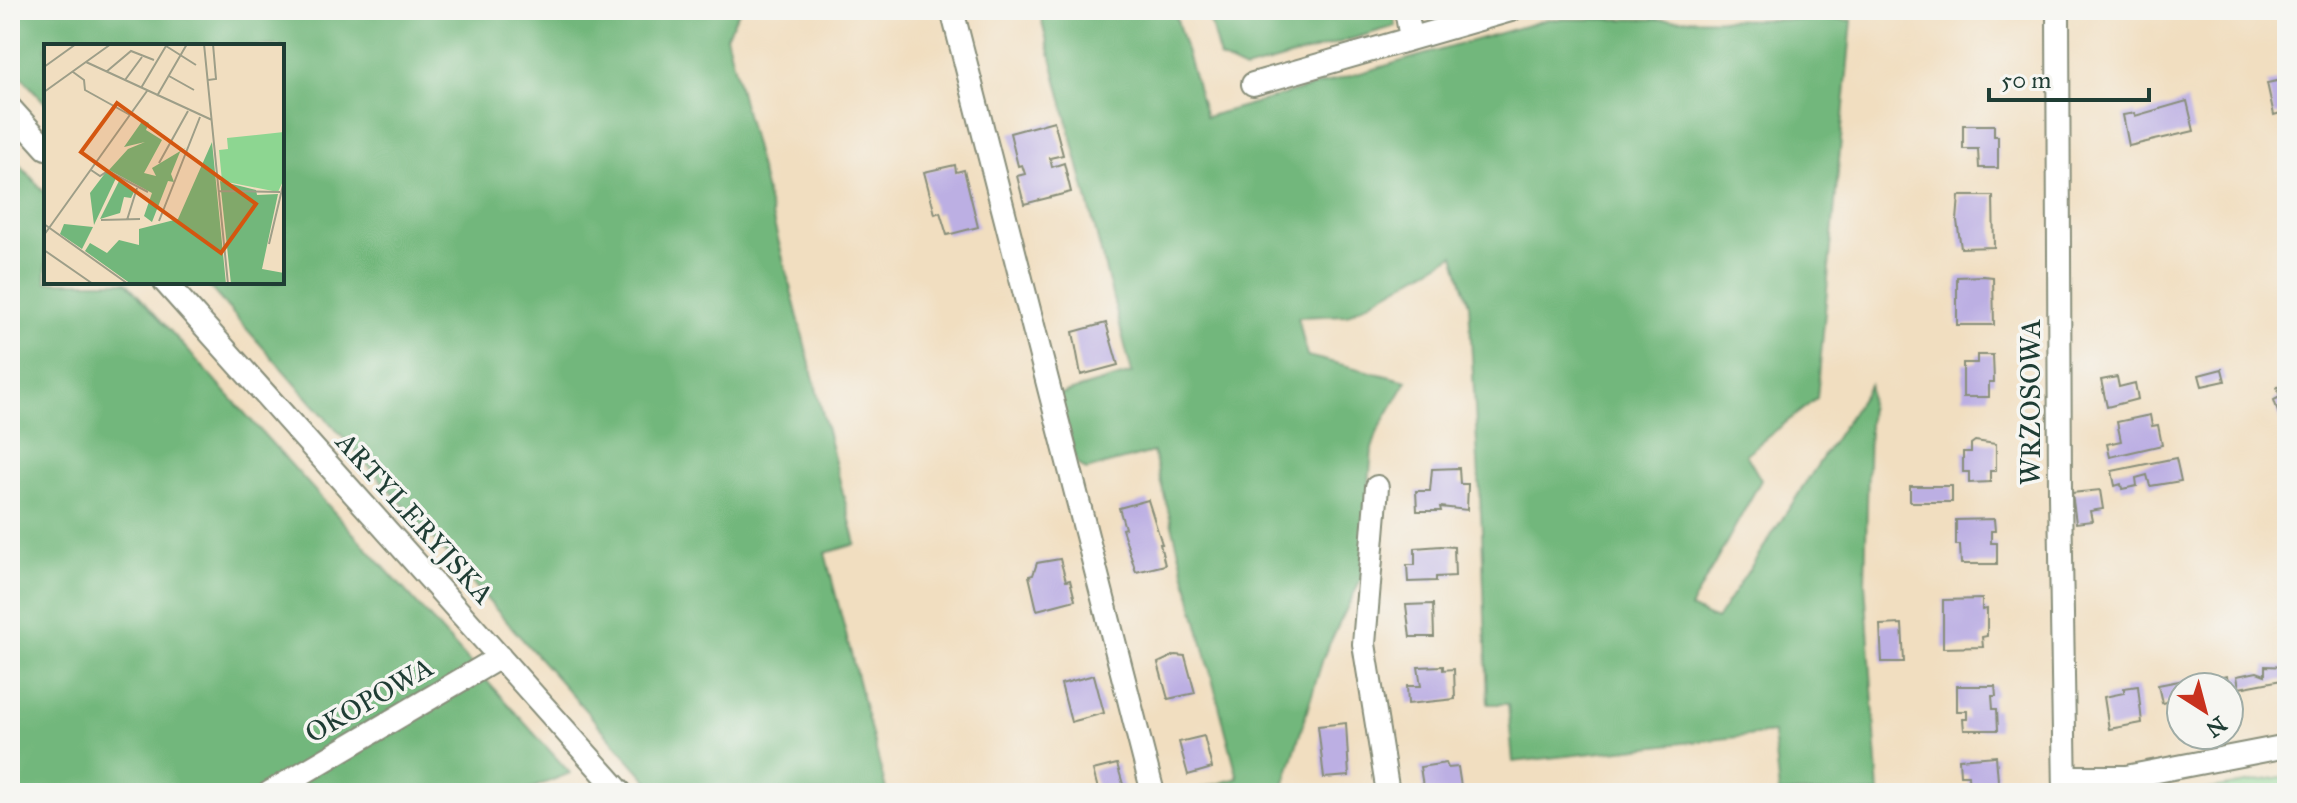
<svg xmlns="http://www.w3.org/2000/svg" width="2297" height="803" font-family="'IM FELL Great Primer',serif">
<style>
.green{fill:#8dd691;stroke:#568a62;stroke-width:2}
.forest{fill:#72b77b;stroke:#487a58;stroke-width:2}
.building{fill:#bcafe3}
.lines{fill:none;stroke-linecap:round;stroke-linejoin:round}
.minor-casing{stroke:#888e7a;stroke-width:26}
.minor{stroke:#fff;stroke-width:22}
.labels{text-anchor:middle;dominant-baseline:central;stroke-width:7;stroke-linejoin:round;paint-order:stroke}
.street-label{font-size:28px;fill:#1f3d34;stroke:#f6f6f2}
.inset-road{fill:none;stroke:#9d9e88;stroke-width:2}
.view{fill:#d45610;fill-opacity:0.15;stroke:#d45610;stroke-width:4}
.inset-edge{fill:none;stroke:#1f3d34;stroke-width:4}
</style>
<rect width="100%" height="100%" fill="#f6f6f2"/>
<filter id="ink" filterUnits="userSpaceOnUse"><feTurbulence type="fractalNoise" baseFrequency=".0125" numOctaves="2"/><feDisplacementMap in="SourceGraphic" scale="16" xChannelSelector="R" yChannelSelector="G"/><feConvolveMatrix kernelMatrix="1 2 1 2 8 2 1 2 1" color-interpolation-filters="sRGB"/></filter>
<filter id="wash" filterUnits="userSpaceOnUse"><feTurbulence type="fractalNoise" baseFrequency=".006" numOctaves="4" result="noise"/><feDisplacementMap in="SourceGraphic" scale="32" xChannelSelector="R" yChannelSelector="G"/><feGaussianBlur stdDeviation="1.8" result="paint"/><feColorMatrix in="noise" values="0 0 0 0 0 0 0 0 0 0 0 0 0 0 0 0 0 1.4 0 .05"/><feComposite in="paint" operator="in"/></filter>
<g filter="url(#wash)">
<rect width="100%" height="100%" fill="#f1dec0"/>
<path class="green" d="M2287 776V793H2189Z"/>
<path class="forest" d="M10 10H740L726 36 856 544 825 553 887 793H659L205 282H282V46H46V104L10 64Z
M1039 10H1174L1206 117 1549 19 1852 20 1817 398 1746 454 1761 480 1690 608 1716 620 1870 385 1865 583 1879 793H1779L1773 733 1513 762 1508 704H1488L1482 531 1469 304 1454 255 1347 315 1298 317 1307 356 1407 381 1378 431 1372 449 1361 579 1324 655 1282 793H1184L1238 778 1153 452 1086 470 1077 463 1058 395 1132 373Z
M1207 10H1393L1396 26 1245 70 1220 58Z
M10 154 46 194V282H126L570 773 520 793H10Z"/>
<g id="blocks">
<path class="building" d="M2287 79V111L2274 115 2267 83Z
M2187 101 2194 131 2129 146 2123 115 2135 113V116Z
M1054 121 1063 155 1050 158 1052 167 1064 163 1071 192 1024 204 1017 176 1025 174 1022 165 1018 166 1010 133Z
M1963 125H1994V136H1998V168H1979L1978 149H1963Z
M955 165 956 172 964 170 978 227 947 235 940 212 935 214 924 172Z
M1959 196H1993L1994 247 1961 248 1957 221Z
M1983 276 1993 277 1994 325H1957V277Z
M1106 323 1118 365 1081 375 1073 332Z
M1977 355H1993L1994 382H1989V397H1963V363H1977Z
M2222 369 2225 381 2202 386 2199 375Z
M2117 377 2119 387 2135 383 2138 399 2107 407 2101 380Z
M2287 385V420L2281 421 2274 400 2280 397 2277 387Z
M2150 415 2152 426 2158 425 2162 445 2110 457 2107 444 2121 441 2117 422Z
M1975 441 1996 444V471H1990V482L1969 483V472H1963V452H1971V444Z
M2176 458 2181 481 2150 486 2147 475 2136 478 2137 486 2122 489 2121 484 2115 486 2112 471Z
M1459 468 1460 484H1468L1467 510 1440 507 1441 511H1417L1416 491H1430L1432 469Z
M1910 486H1952V502H1910Z
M2100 490 2103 509 2090 511 2092 521 2076 523 2072 493Z
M1148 500 1162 544H1160L1165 565 1136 572 1122 529 1125 528 1119 508Z
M1994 519 1995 531H1991V543H1997V564H1961L1960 545H1956V520Z
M1441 546 1454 547 1455 576 1436 577V581L1408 582 1407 565H1415V548Z
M1060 559 1066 581 1070 580 1075 600 1037 610 1029 576 1033 575 1037 563Z
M1982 599V610L1987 609V636L1982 637 1983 647 1943 648V600Z
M1433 604 1434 637H1410L1406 605Z
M1902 624 1904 662H1882L1880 625Z
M1175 655 1185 656 1195 693 1168 699 1158 663Z
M1443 666V670L1454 669 1455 699 1408 704 1407 686H1421L1418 667Z
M2265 666 2287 667V679L2239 688 2237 676 2257 672 2265 675Z
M1094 675 1104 713 1071 722 1061 684Z
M2227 676 2229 687H2181V712L2172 714 2170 701 2162 703 2158 685 2195 678 2196 683Z
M1957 686H1995L1996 696H1992L1993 709H1997L1998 730H1964L1963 719H1967V711H1957Z
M2138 686 2142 723 2109 729 2104 697 2124 693V688Z
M1346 723 1349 776 1324 778 1318 726Z
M1204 736 1212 768 1188 775 1179 742Z
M1996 756 1999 793H1969L1968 775H1960L1959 759Z
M1446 763 1448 768 1458 767 1462 793H1424L1420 767Z
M1117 764 1125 791 1099 793 1093 770Z"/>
</g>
</g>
<g filter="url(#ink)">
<use href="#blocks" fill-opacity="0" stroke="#888e7a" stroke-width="2"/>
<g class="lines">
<defs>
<path id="minor" d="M952 10 1153 793
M1406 10 1411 38
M2058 10 2060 496 2065 793
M1253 84 1511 10
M10 108 46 148
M165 282 621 793
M1377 487 1364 644 1388 793
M2065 777H2126L2287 746
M269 793 500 657"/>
</defs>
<use href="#minor" class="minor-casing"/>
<use href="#minor" class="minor"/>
</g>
</g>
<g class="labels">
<g class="street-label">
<text transform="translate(2030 402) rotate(-90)">WRZOSOWA</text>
<text transform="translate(415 518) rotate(48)">ARTYLERYJSKA</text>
<text transform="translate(369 700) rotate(-30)">OKOPOWA</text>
</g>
</g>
<g transform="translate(44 44)">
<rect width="240" height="240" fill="#f1dec0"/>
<path d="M240 88V135L234 148 178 137 175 106 184 105 183 94Z" fill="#8dd691"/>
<path d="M99 76 105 79 102 86 118 96 100 129 112 132 108 124 143 103 136 108 127 130 130 138 124 137 108 178 100 172 108 149 65 126 84 105 101 98 80 103ZM168 98 182 240H87L41 207 46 199 63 209 75 196 95 201V185L134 175ZM62 128 72 134 50 181 46 149ZM75 137 91 146 87 154 80 153 76 169 56 175ZM176 137 212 146 213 151 234 150 218 225 240 229V240H187ZM20 180 49 183 38 205 16 190Z" fill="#72b77b"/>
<path class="inset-road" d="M160 0 184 240M122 2 152 21M42 18 168 76M0 23 32 0M29 28 40 36 41 46 86 71M62 28 87 7 110 16M125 32 150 46M81 36 98 13M164 36 172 35 169 0M97 44 122 2M0 48 67 0M113 52 143 0M115 119 144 67M47 126 56 132 64 127 104 148M175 147 236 148M57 176 96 175M83 176 93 144M115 177 156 73M0 180 84 240M0 191 103 47M225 200 240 137M0 206 49 240"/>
<path class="view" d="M73 59 212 160 177 209 37 108Z"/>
<rect width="240" height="240" class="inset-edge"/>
</g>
<rect width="2297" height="803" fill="none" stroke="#f6f6f2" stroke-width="40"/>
<g transform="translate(2205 711) rotate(144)"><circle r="38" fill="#f6f6f2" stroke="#a0aca6" stroke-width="2"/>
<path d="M0-6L14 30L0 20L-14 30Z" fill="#c8321e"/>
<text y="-12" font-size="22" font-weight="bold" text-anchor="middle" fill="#1f3d34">N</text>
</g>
<path d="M1989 88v12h160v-12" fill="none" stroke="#1f3d34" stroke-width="4"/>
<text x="2001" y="88" font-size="24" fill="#1f3d34" stroke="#f6f6f2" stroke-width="6" paint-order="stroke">50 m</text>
</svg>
